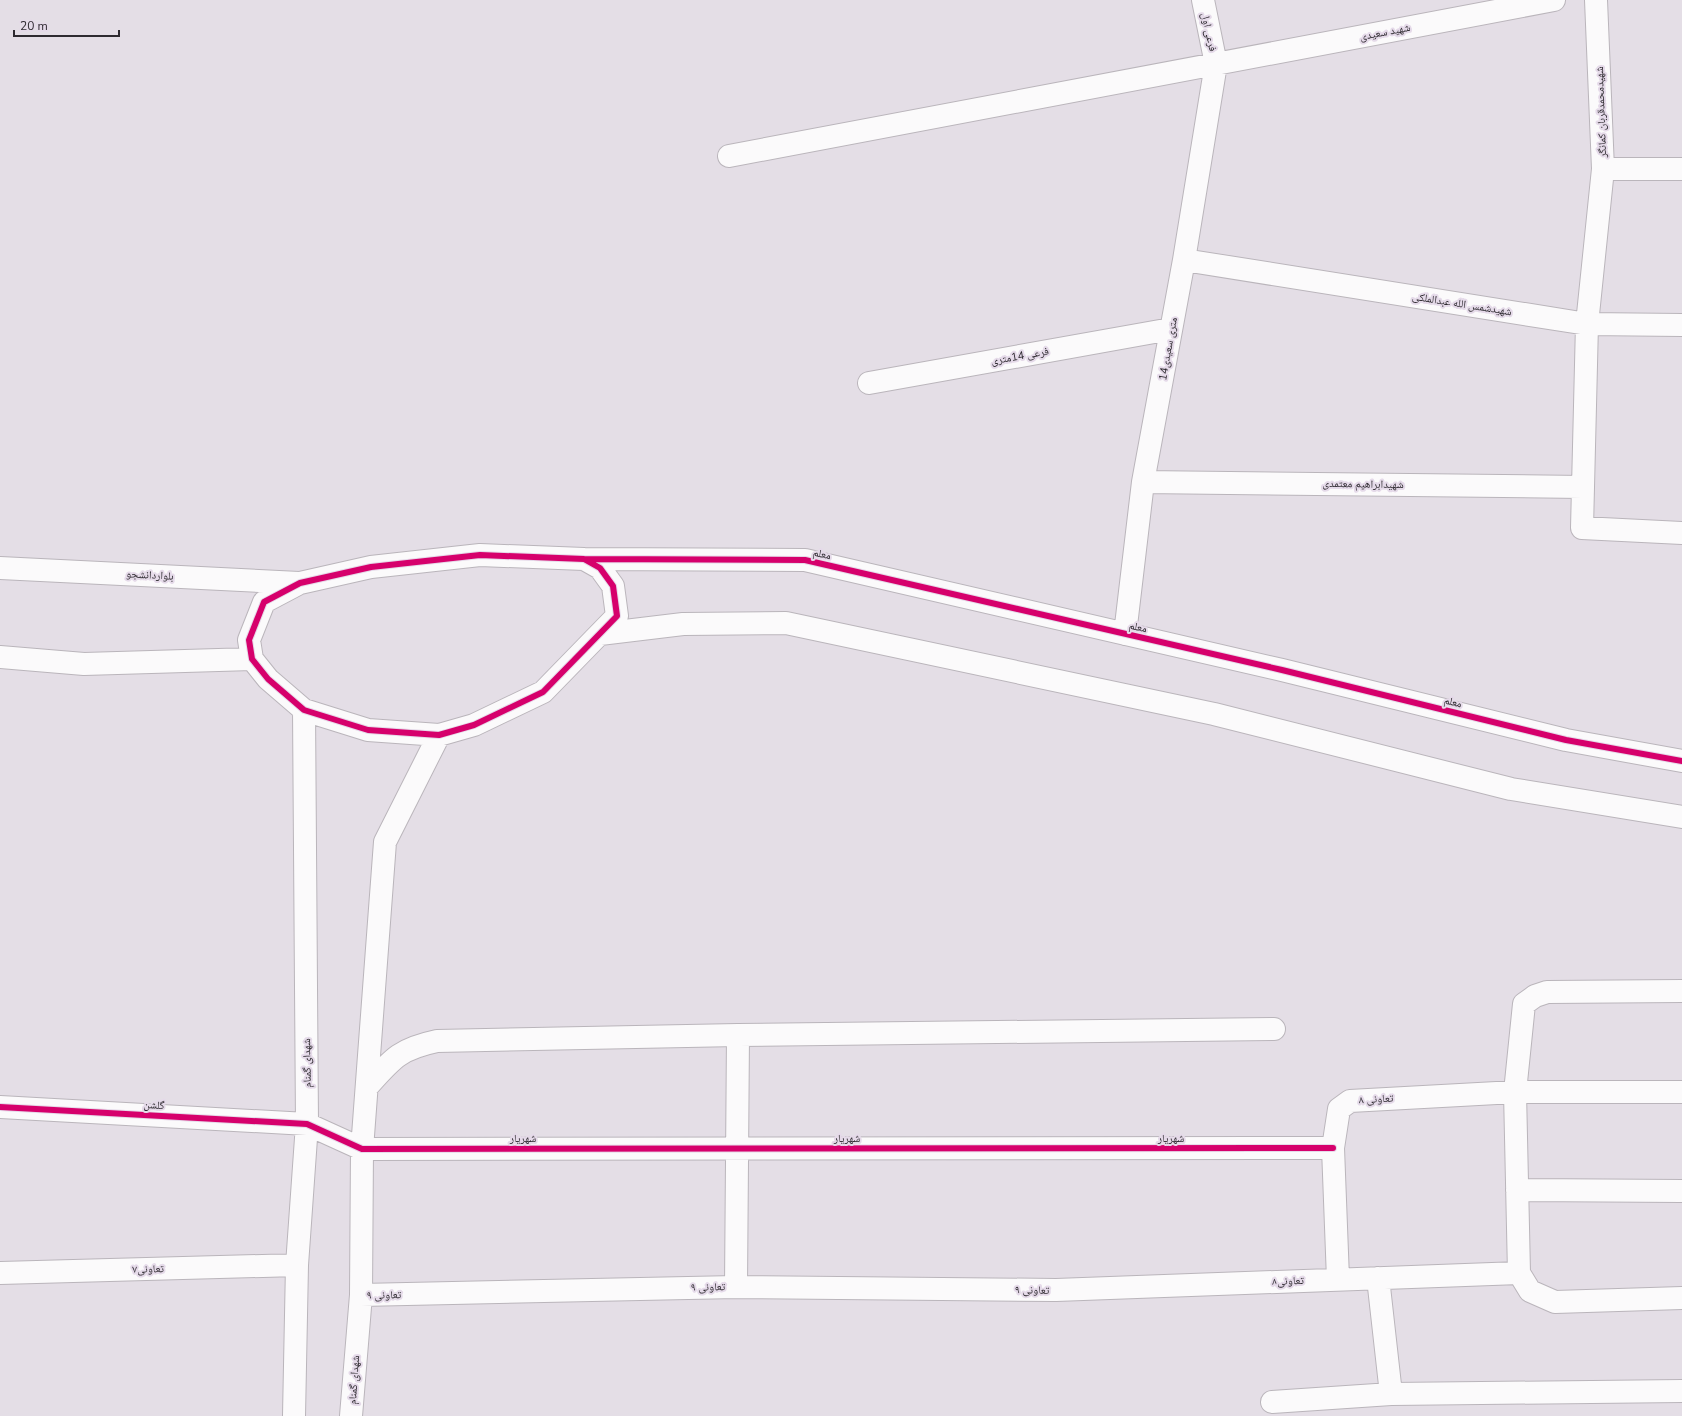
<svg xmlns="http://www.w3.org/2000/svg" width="1682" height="1416" font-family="'Nunito Sans','Noto Naskh Arabic',sans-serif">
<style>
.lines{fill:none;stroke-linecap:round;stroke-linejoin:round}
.minor-casing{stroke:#bab5bb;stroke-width:24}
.minor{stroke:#fbfafb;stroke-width:22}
.cycleway-casing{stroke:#e5dae9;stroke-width:8}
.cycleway{stroke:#d6006c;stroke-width:6}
.labels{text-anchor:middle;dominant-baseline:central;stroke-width:4;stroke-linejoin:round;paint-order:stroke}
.street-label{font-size:11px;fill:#2e2a30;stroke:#e5dae9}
</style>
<rect width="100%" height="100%" fill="#e4dee6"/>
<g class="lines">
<defs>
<path id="minor" d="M1596 0 1603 169H1682
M729 156 1554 0
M1184 260 1587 324 1603 169
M1682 325 1587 324 1582 528 1682 533
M869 383 1171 329
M1143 482 1583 487
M480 555 584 559 600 568 613 586 617 616 543 692 474 725 439 735 368 730 304 710 268 679 252 659 249 640 264 602 300 583 371 567Z
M584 559 805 560 1282 670 1566 740 1682 761
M0 568 299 583
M600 634 683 624 786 623 1214 714 1511 789 1682 817
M1125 634 1143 482 1184 260 1216 64 1203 0
M0 657 84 664 252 659
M1682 991 1547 992 1535 996 1524 1004 1515 1092 1519 1273 1530 1291 1555 1302 1682 1298
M367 1087C392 1059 399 1049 437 1041L738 1035 1274 1029
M0 1107 307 1124 362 1149 1333 1148
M1517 1190 1682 1191
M0 1273 297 1265
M1378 1278 1391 1394
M1338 1279 1333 1148 1339 1109 1350 1101 1515 1092H1682
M736 1287 738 1035
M361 1295 736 1287 1056 1290 1519 1273
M1272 1402 1391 1394 1682 1391
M294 1416 297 1265 307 1124 304 710
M351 1416 361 1295 362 1149 385 842 439 735"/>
</defs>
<use href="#minor" class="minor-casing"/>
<use href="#minor" class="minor"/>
<defs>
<path id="cycleway" d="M480 555 584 559 600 568 613 586 617 616 543 692 474 725 439 735 368 730 304 710 268 679 252 659 249 640 264 602 300 583 371 567Z
M584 559 805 560 1282 670 1566 740 1682 761
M0 1107 307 1124 362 1149 1333 1148"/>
</defs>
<use href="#cycleway" class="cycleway-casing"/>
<use href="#cycleway" class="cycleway"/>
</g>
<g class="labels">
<g class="street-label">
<text transform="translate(1209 32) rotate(78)">فرعی اول</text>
<text transform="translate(1385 32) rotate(-11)">شهید سعیدی</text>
<text transform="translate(1601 112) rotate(-92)">شهیدمحمدقربان کمانگر</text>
<text transform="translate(1462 304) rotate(9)">شهیدشمس الله عبدالملکی</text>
<text transform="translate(1168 349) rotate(-80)">14متری سعیدی</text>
<text transform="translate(1020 356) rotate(-10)">فرعی 14متری</text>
<text transform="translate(1363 484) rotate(1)">شهیدابراهیم معتمدی</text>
<text transform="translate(822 554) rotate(13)">معلم</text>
<text transform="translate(150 575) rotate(3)">بلواردانشجو</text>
<text transform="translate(1138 627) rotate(13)">معلم</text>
<text transform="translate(1453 702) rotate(14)">معلم</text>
<text transform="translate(307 1063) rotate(-91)">شهدای گمنام</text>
<text transform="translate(1376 1099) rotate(-3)">تعاونی ۸</text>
<text transform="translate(154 1105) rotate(3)">گلشن</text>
<text x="523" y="1138">شهریار</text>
<text x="847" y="1138">شهریار</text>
<text x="1171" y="1138">شهریار</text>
<text transform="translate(148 1269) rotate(-1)">تعاونی۷</text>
<text transform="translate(1288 1281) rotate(-2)">تعاونی۸</text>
<text transform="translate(708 1287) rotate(-1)">تعاونی ۹</text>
<text transform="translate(1032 1290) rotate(1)">تعاونی ۹</text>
<text transform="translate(384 1295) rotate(-1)">تعاونی ۹</text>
<text transform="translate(354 1380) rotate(-86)">شهدای گمنام</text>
</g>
</g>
<path d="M14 30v6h105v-6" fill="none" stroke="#2e2a30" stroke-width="2"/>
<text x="20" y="30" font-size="12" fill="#2e2a30" stroke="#e5dae9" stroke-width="3" paint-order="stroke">20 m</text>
</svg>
